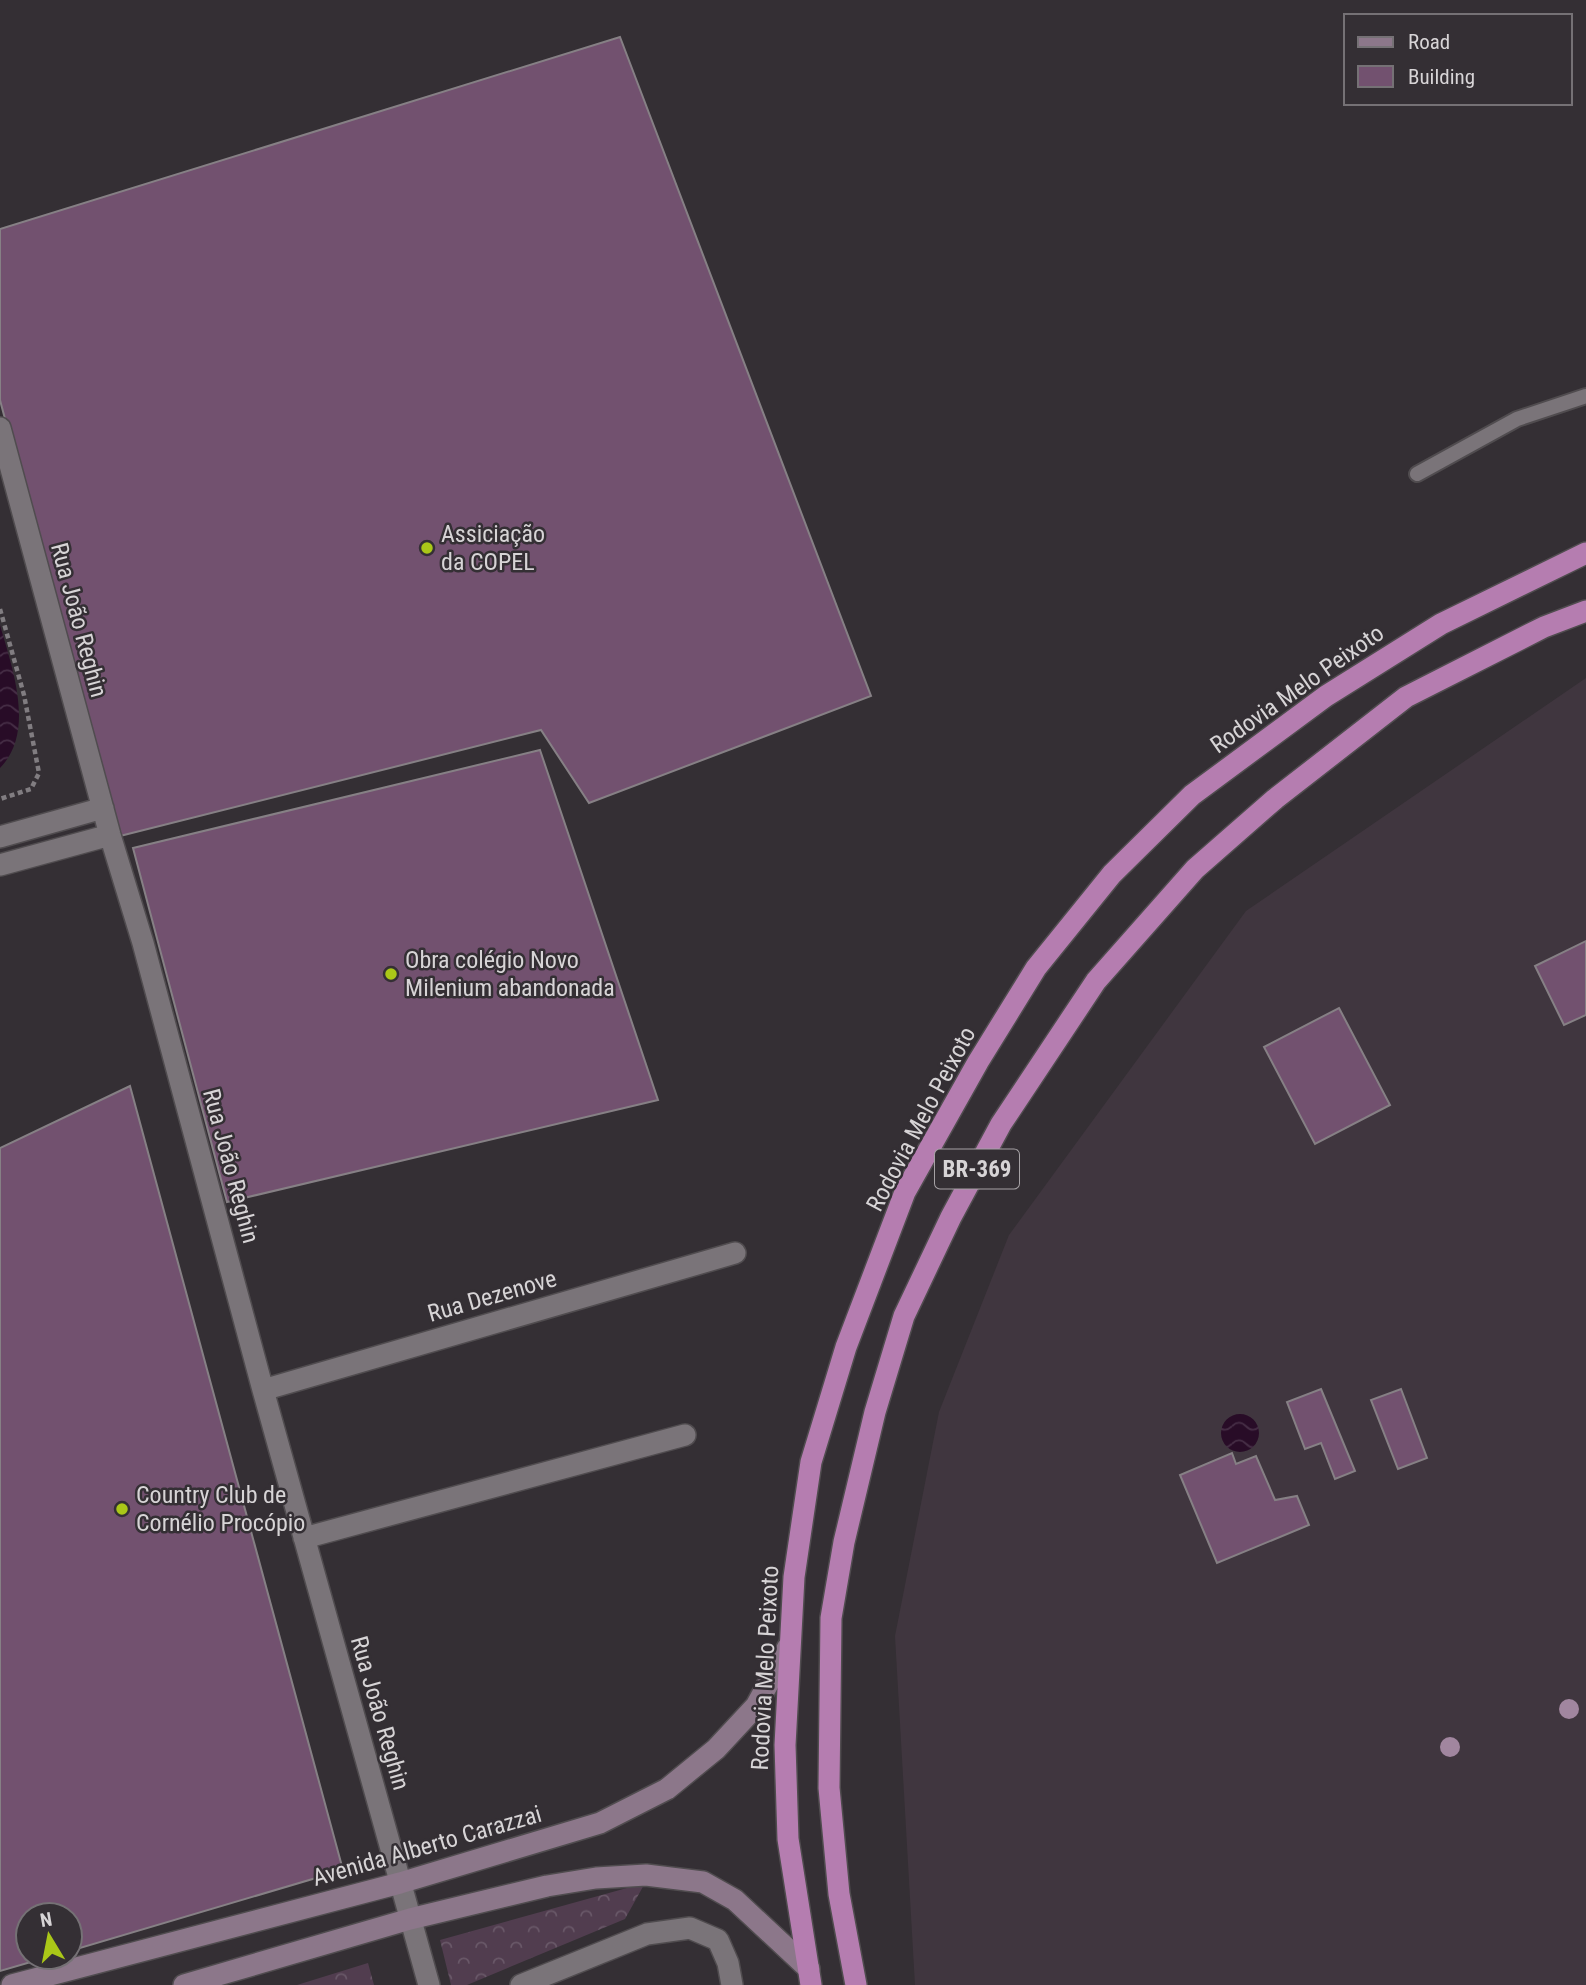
<svg xmlns="http://www.w3.org/2000/svg" width="1586" height="1985" font-family="'Roboto Condensed',sans-serif">
<style>
.built{fill:#40363f}
.forest{fill:url(#forest-crowns)}
.water{fill:url(#water-waves)}
.building{fill:#72516f;stroke:#868085;stroke-width:2}
.lines{fill:none;stroke-linecap:round;stroke-linejoin:round}
.lane-casing{stroke:#504c4f;stroke-width:18}
.street-casing{stroke:#504c4f;stroke-width:24}
.secondary-casing{stroke:#504c4f;stroke-width:24}
.highway-casing{stroke:#504c4f;stroke-width:24}
.path{stroke:#817d81;stroke-width:4.5;stroke-dasharray:5 3.5;stroke-linecap:butt}
.lane{stroke:#7a7479;stroke-width:14}
.street{stroke:#7a7479;stroke-width:21}
.secondary{stroke:#8c778a;stroke-width:21}
.highway{stroke:#b57db0;stroke-width:21}
.tree{fill:#a1869f}
.poi-dot{fill:#aac718;stroke:#342f34;stroke-width:2.5}
.labels{text-anchor:middle;dominant-baseline:central;stroke-width:5;stroke-linejoin:round;paint-order:stroke}
.shield{fill:#342f34;stroke:#a6a2a5;stroke-width:2}
.shield-label{font-size:23px;font-weight:bold;fill:#d7d4d6}
.poi-label{font-size:24px;fill:#d7d4d6;stroke:#342f34;text-anchor:start}
.street-label{font-size:24px;fill:#d7d4d6;stroke:#342f34}
</style>
<defs>
<pattern id="forest-crowns" width="20" height="18" patternUnits="userSpaceOnUse" patternTransform="scale(1.75)"><rect width="20" height="18" fill="#513d4f"/><path d="M2 6a3 3 0 1 1 6 0M12 15a3 3 0 1 1 6 0" fill="none" stroke="#695868"/></pattern>
<pattern id="water-waves" width="16" height="10" patternUnits="userSpaceOnUse" patternTransform="scale(1.75)"><rect width="16" height="10" fill="#280c27"/><path d="M0 5q4-4 8 0t8 0" fill="none" stroke="#462e46"/></pattern>
</defs>
<rect width="100%" height="100%" fill="#342f34"/>
<path class="built" d="M1586 678V1985H915L895 1636 939 1412 1009 1235 1246 911Z"/>
<path class="forest" d="M645 1883 625 1919 467 1985H451L440 1940Z
M368 1963 374 1985H297Z"/>
<path class="water" d="M0 625C12 667 36 732 0 768Z
M1221 1433a19 19 0 1 1 38 0a19 19 0 1 1-38 0Z"/>
<path class="building" d="M620 37 871 696 589 803 541 730 116 837 0 400V229Z
M540 750 658 1100 227 1202 133 848Z
M1586 941V1015L1564 1025 1535 966Z
M1339 1008 1390 1105 1315 1144 1264 1047Z
M130 1086 343 1870 70 1951V1915H28V1957H48L0 1971V1148Z
M1321 1389 1355 1471 1335 1479 1321 1443 1305 1449 1287 1402Z
M1401 1389 1427 1458 1398 1469 1371 1400Z
M1232 1453 1236 1464 1256 1456 1275 1500 1297 1496 1309 1525 1217 1563 1180 1475Z"/>
<g class="lines">
<defs>
<path id="lane" d="M1417 474 1517 419 1586 396"/>
<path id="street" d="M0 428 110 835 143 943 263 1390 429 1985
M0 837 103 808
M0 865 110 835
M263 1390 735 1253
M304 1538 685 1435
M521 1985 647 1934 690 1928 718 1940 728 1963 732 1985"/>
<path id="secondary" d="M12 1985 400 1883 600 1823 667 1789 716 1749 756 1706 788 1647
M184 1985 410 1919 547 1886 596 1878 646 1875 703 1882 735 1900 809 1969"/>
<path id="highway" d="M811 1985 788 1839 785 1745 794 1577 811 1462 846 1347 905 1192 978 1062 1036 968 1112 874 1192 795 1326 696 1441 624 1586 553
M856 1985 839 1894 829 1788 831 1618 844 1542 875 1412 904 1316 951 1217 1001 1124 1096 981 1195 869 1275 799 1406 697 1544 627 1586 611"/>
</defs>
<use href="#lane" class="lane-casing"/>
<use href="#street" class="street-casing"/>
<use href="#secondary" class="secondary-casing"/>
<use href="#highway" class="highway-casing"/>
<path class="path" d="M0 609 24 695 39 773 31 789 0 799"/>
<use href="#lane" class="lane"/>
<use href="#street" class="street"/>
<use href="#secondary" class="secondary"/>
<use href="#highway" class="highway"/>
</g>
<g class="tree">
<circle cx="1569" cy="1709" r="10"/>
<circle cx="1450" cy="1747" r="10"/>
</g>
<g class="poi-dot">
<circle cx="427" cy="548" r="7"/>
<circle cx="391" cy="974" r="7"/>
<circle cx="122" cy="1509" r="7"/>
</g>
<g class="labels">
<rect class="shield" x="935" y="1149.5" width="84" height="39" rx="5"/>
<g class="shield-label">
<text x="977" y="1169">BR-369</text>
</g>
<g class="poi-label">
<text x="441" y="534">Assiciação<tspan x="441" dy="28">da COPEL</tspan></text>
<text x="405" y="960">Obra colégio Novo<tspan x="405" dy="28">Milenium abandonada</tspan></text>
<text x="136" y="1495">Country Club de<tspan x="136" dy="28">Cornélio Procópio</tspan></text>
</g>
<g class="street-label">
<text transform="translate(79 620) rotate(75)">Rua João Reghin</text>
<text transform="translate(1297 689) rotate(-35)">Rodovia Melo Peixoto</text>
<text transform="translate(921 1119) rotate(-62)">Rodovia Melo Peixoto</text>
<text transform="translate(231 1166) rotate(75)">Rua João Reghin</text>
<text transform="translate(492 1296) rotate(-16)">Rua Dezenove</text>
<text transform="translate(765 1668) rotate(-87)">Rodovia Melo Peixoto</text>
<text transform="translate(380 1713) rotate(74)">Rua João Reghin</text>
<text transform="translate(427 1846) rotate(-16)">Avenida Alberto Carazzai</text>
</g>
</g>
<rect x="1344" y="14" width="228" height="91" fill="#342f34" stroke="#757175" stroke-width="2"/>
<rect x="1358" y="37" width="35" height="10" fill="#8c778a" stroke="#757175" stroke-width="2"/>
<text x="1408" y="49" font-size="21" fill="#d7d4d6">Road</text>
<rect x="1358" y="66" width="35" height="21" fill="#72516f" stroke="#757175" stroke-width="2"/>
<text x="1408" y="84" font-size="21" fill="#d7d4d6">Building</text>
<g transform="translate(49 1936) rotate(350)"><circle r="33" fill="#342f34" stroke="#757175" stroke-width="2"/>
<path d="M0-5L12 26L0 18L-12 26Z" fill="#aac718"/>
<text y="-10" font-size="19" font-weight="bold" text-anchor="middle" fill="#d7d4d6">N</text>
</g>
</svg>
